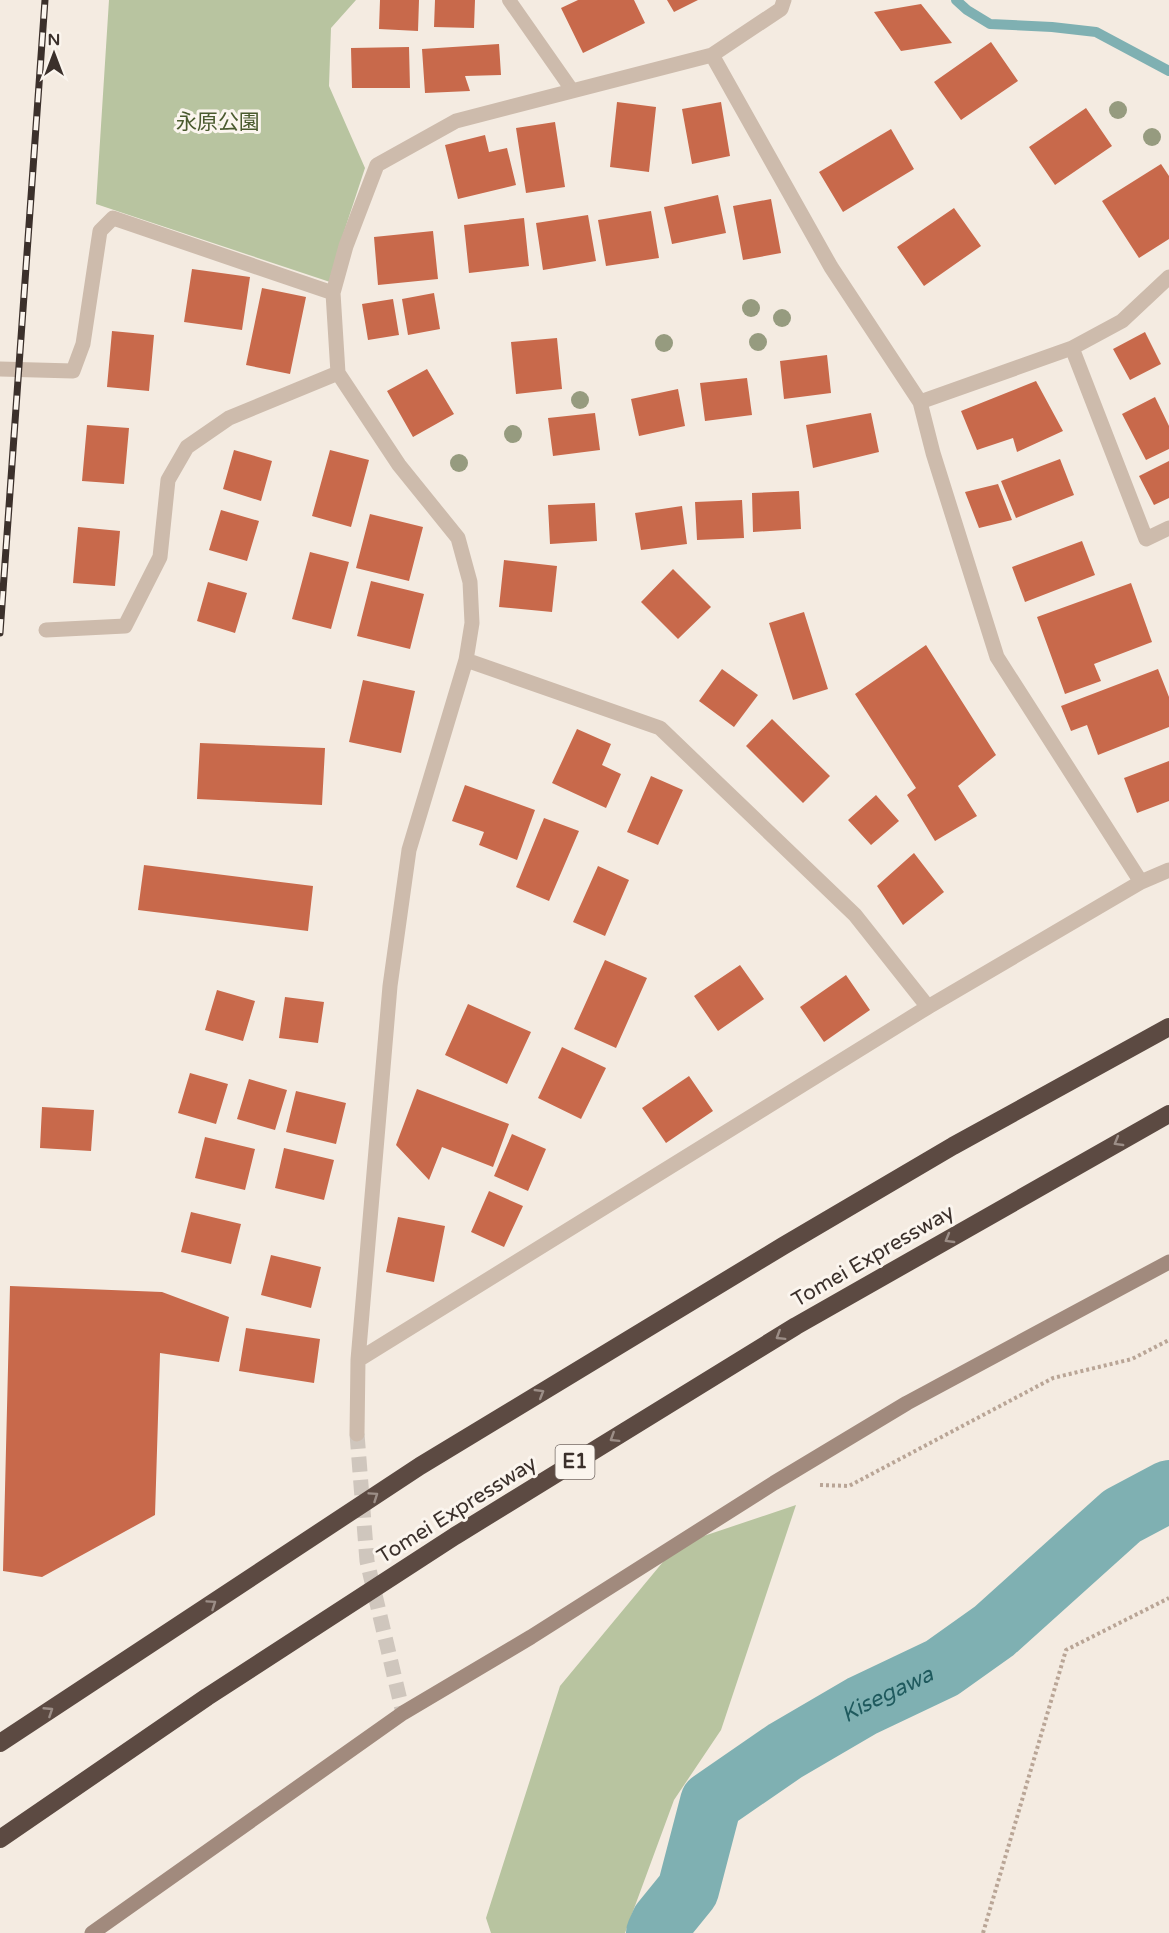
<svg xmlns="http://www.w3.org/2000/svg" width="1169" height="1933" font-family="'Varela Round','Noto Sans JP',sans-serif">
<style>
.green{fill:#b8c4a0}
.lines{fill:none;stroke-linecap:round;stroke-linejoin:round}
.stream{stroke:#7fb0b2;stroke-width:10}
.river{stroke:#7fb0b2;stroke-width:62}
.building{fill:#c8694b}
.street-tunnel{stroke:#cfc6bd;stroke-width:15;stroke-dasharray:15 8;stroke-linecap:butt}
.path{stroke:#b9a596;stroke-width:4;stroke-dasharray:3 3;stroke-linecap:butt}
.lane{stroke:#cdbbac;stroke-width:14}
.street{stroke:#cdbbac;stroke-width:15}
.secondary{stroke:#a18a7d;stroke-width:15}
.highway{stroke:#5c4a42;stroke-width:18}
.rail-casing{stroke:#3b302b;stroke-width:7}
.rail{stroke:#fbf5ee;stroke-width:4.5;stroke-dasharray:14;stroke-linecap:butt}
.tree{fill:#969b7f}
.oneway{stroke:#9c8e87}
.labels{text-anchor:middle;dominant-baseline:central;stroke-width:6;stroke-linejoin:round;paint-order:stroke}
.shield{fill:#fbf5ee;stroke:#756b66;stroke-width:1.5}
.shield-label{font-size:20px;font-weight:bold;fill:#3b302b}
.park-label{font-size:21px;fill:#4a5a2e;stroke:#fbf5ee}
.street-label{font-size:21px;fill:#3b302b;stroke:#fbf5ee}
.water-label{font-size:22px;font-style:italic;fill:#1f5a5e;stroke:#fbf5ee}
</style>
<rect width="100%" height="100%" fill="#f4ebe1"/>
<path class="green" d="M109 0H356L331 28 329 86 365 168 339 247 330 282 96 204Z
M796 1505 721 1730 674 1800 625 1933H491L486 1918 560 1686 677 1545Z"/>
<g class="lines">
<path class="stream" d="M956 0 967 10 990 24 1052 27 1096 32 1169 71"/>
<path class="river" id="s1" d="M657 1933 662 1922 688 1890 711 1802 785 1751 862 1706 942 1668 994 1631 1122 1516 1169 1491"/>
</g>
<path class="building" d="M380 0H419L418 31 379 29Z
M435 0H475L474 28 434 27Z
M578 0H634L645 23 583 53 561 8Z
M667 0H698L674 12Z
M921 4 952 43 901 51 874 12Z
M991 42 1018 81 961 120 934 82Z
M499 44 501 75 465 76 470 91 425 93 422 49Z
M409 47 410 88H352L351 48Z
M617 102 656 107 649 172 610 167Z
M721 102 730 156 692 164 682 109Z
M1086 108 1112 146 1055 185 1029 147Z
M555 122 565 187 526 193 516 128Z
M891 129 914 169 843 212 819 172Z
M485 135 489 152 507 148 516 185 458 199 445 145Z
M1161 164 1169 176V239L1139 258 1102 201Z
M718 195 726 233 672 244 664 207Z
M771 199 781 253 743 260 733 206Z
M954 208 981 246 924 286 897 247Z
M651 211 659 258 606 266 598 220Z
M588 215 596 261 543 270 536 223Z
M524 218 529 266 469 273 464 225Z
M433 231 438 279 378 285 374 237Z
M192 269 250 277 242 330 184 322Z
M262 288 306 297 290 374 246 365Z
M434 293 440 329 408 335 402 299Z
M393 299 399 335 368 340 362 304Z
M112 331 154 335 149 391 107 387Z
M1145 332 1161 364 1130 380 1113 349Z
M557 338 562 389 516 394 511 342Z
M827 355 831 393 784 399 780 361Z
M427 369 454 414 413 437 387 391Z
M747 378 752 415 705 421 700 383Z
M1036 381 1063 431 1017 452 1013 438 977 450 961 411Z
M678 389 685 426 639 436 631 399Z
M1155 397 1169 426V449L1146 460 1122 414Z
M595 413 600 450 553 456 548 418Z
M871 413 879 452 813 468 806 425Z
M87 425 129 428 124 484 82 481Z
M234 450 272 461 261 501 223 489Z
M330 450 369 460 351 527 312 516Z
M1060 459 1074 495 1016 518 1001 481Z
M1169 461V498L1154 505 1139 476Z
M998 484 1012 520 979 528 965 492Z
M799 491 801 529 753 532 752 493Z
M742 500 744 538 697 540 695 502Z
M595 503 597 541 550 544 548 505Z
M682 506 687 544 641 550 635 513Z
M221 510 259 521 247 561 209 550Z
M370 514 423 527 409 581 356 568Z
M78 527 120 531 115 586 73 583Z
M1082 541 1095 575 1025 602 1012 567Z
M310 552 349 562 331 629 292 619Z
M504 560 557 566 552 612 499 607Z
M673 569 711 607 678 639 641 602Z
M371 581 424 594 410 649 357 636Z
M208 582 247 593 235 633 197 621Z
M1131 583 1152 642 1094 664 1101 681 1065 694 1037 617Z
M804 612 828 689 793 700 769 623Z
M926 645 996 755 958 786 977 816 935 841 907 795 916 788 855 694Z
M722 669 758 695 734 727 699 701Z
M1158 669 1169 697V727L1098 755 1087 725 1071 731 1061 706Z
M363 680 415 691 401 753 349 742Z
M772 719 830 776 803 803 746 746Z
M577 729 611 744 602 765 621 774 606 808 552 783Z
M200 743 325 748 322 805 197 799Z
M1169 761V801L1137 813 1124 778Z
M651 776 683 790 658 845 627 832Z
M465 785 535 810 517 860 479 845 484 832 452 821Z
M876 795 899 821 871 845 848 820Z
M544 818 579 831 549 901 516 887Z
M914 853 944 892 903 925 877 886Z
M144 865 313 886 308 931 138 910Z
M598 866 629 880 605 936 573 922Z
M605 960 647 978 616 1048 574 1029Z
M740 965 764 999 718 1031 694 996Z
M846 975 870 1010 824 1042 800 1007Z
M217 990 255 1001 243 1041 205 1030Z
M285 997 324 1002 318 1043 279 1038Z
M468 1004 531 1032 507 1084 445 1055Z
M562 1047 606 1068 581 1119 538 1098Z
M190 1073 228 1084 216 1124 178 1113Z
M689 1076 713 1111 666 1143 642 1108Z
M249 1079 287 1090 275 1130 237 1119Z
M417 1089 509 1124 493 1167 442 1147 429 1180 396 1145Z
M296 1091 346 1103 336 1144 286 1132Z
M42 1107 94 1110 91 1151 40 1148Z
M512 1134 546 1149 528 1191 494 1176Z
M205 1137 255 1149 245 1190 195 1178Z
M284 1148 334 1160 324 1200 275 1188Z
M489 1191 523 1206 504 1247 471 1232Z
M191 1212 241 1224 231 1264 181 1252Z
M398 1217 445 1226 434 1282 386 1272Z
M271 1255 321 1267 311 1308 261 1295Z
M10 1286 162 1292 229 1317 219 1362 160 1353 155 1515 42 1577 3 1571Z
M246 1328 320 1339 314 1383 239 1371Z"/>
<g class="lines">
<path class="street-tunnel" d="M357 1434 367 1561 403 1713"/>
<path class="path" d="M820 1485 849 1486 1053 1378 1132 1359 1169 1340
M983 1933 1066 1650 1169 1598"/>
<path class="lane" d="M509 0 572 90"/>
<path class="street" d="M712 55 831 267 920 402 933 453 997 657 1141 882
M1072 348 1122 321 1169 277
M0 369 73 371 83 344 100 231 113 218 333 293
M920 402 1072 348 1146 539 1169 528
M46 630 125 626 160 557 168 480 187 447 229 418 338 373
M466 660 660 728 855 915 928 1007
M358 1360 928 1007 1141 882 1169 870
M357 1434 358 1360 390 986 409 850 466 660 472 623 470 582 458 538 399 465 338 373 333 293 346 246 377 165 456 121 712 55 781 9 784 0"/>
<path class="secondary" d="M92 1933 403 1713 531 1637 774 1483 907 1403 1169 1262"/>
<path class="highway" d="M0 1743 420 1466 783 1246 953 1146 1169 1027
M0 1839 207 1697 455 1536 796 1326 1169 1114"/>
<defs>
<path id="rail" d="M0 633 45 0"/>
</defs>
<use href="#rail" class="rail-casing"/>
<use href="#rail" class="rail"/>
</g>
<g class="tree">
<circle cx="1118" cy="110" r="9"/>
<circle cx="1152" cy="137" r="9"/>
<circle cx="751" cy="308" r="9"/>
<circle cx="782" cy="318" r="9"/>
<circle cx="758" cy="342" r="9"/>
<circle cx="664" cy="343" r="9"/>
<circle cx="580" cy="400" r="9"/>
<circle cx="513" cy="434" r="9"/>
<circle cx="459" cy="463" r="9"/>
</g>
<defs><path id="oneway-chevron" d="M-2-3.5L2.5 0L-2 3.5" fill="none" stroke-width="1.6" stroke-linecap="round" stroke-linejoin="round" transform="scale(1.5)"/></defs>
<g class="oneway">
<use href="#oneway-chevron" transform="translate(1118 1142) rotate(150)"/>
<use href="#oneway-chevron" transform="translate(949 1239) rotate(150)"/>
<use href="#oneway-chevron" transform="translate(780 1336) rotate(148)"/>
<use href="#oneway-chevron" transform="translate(540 1393) rotate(-31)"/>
<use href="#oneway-chevron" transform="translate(614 1438) rotate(148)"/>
<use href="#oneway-chevron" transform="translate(374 1496) rotate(-34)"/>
<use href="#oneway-chevron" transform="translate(212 1604) rotate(-34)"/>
<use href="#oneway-chevron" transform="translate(49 1711) rotate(-33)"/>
</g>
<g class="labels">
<rect class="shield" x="555.5" y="1445" width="39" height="34" rx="4.5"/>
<g class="shield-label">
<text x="575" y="1462">E1</text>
</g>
<g class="park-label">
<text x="218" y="122">永原公園</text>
</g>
<g class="street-label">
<text transform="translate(873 1256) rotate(-30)">Tomei Expressway</text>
<text transform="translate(457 1510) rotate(-32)">Tomei Expressway</text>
</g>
<g class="water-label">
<text stroke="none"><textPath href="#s1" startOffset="351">Kisegawa</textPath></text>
</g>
</g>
<g transform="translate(54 54)" stroke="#fbf5ee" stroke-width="4.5" paint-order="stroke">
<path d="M0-4.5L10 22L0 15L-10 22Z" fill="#3b302b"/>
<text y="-9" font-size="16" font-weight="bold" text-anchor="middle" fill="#3b302b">N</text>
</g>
</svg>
